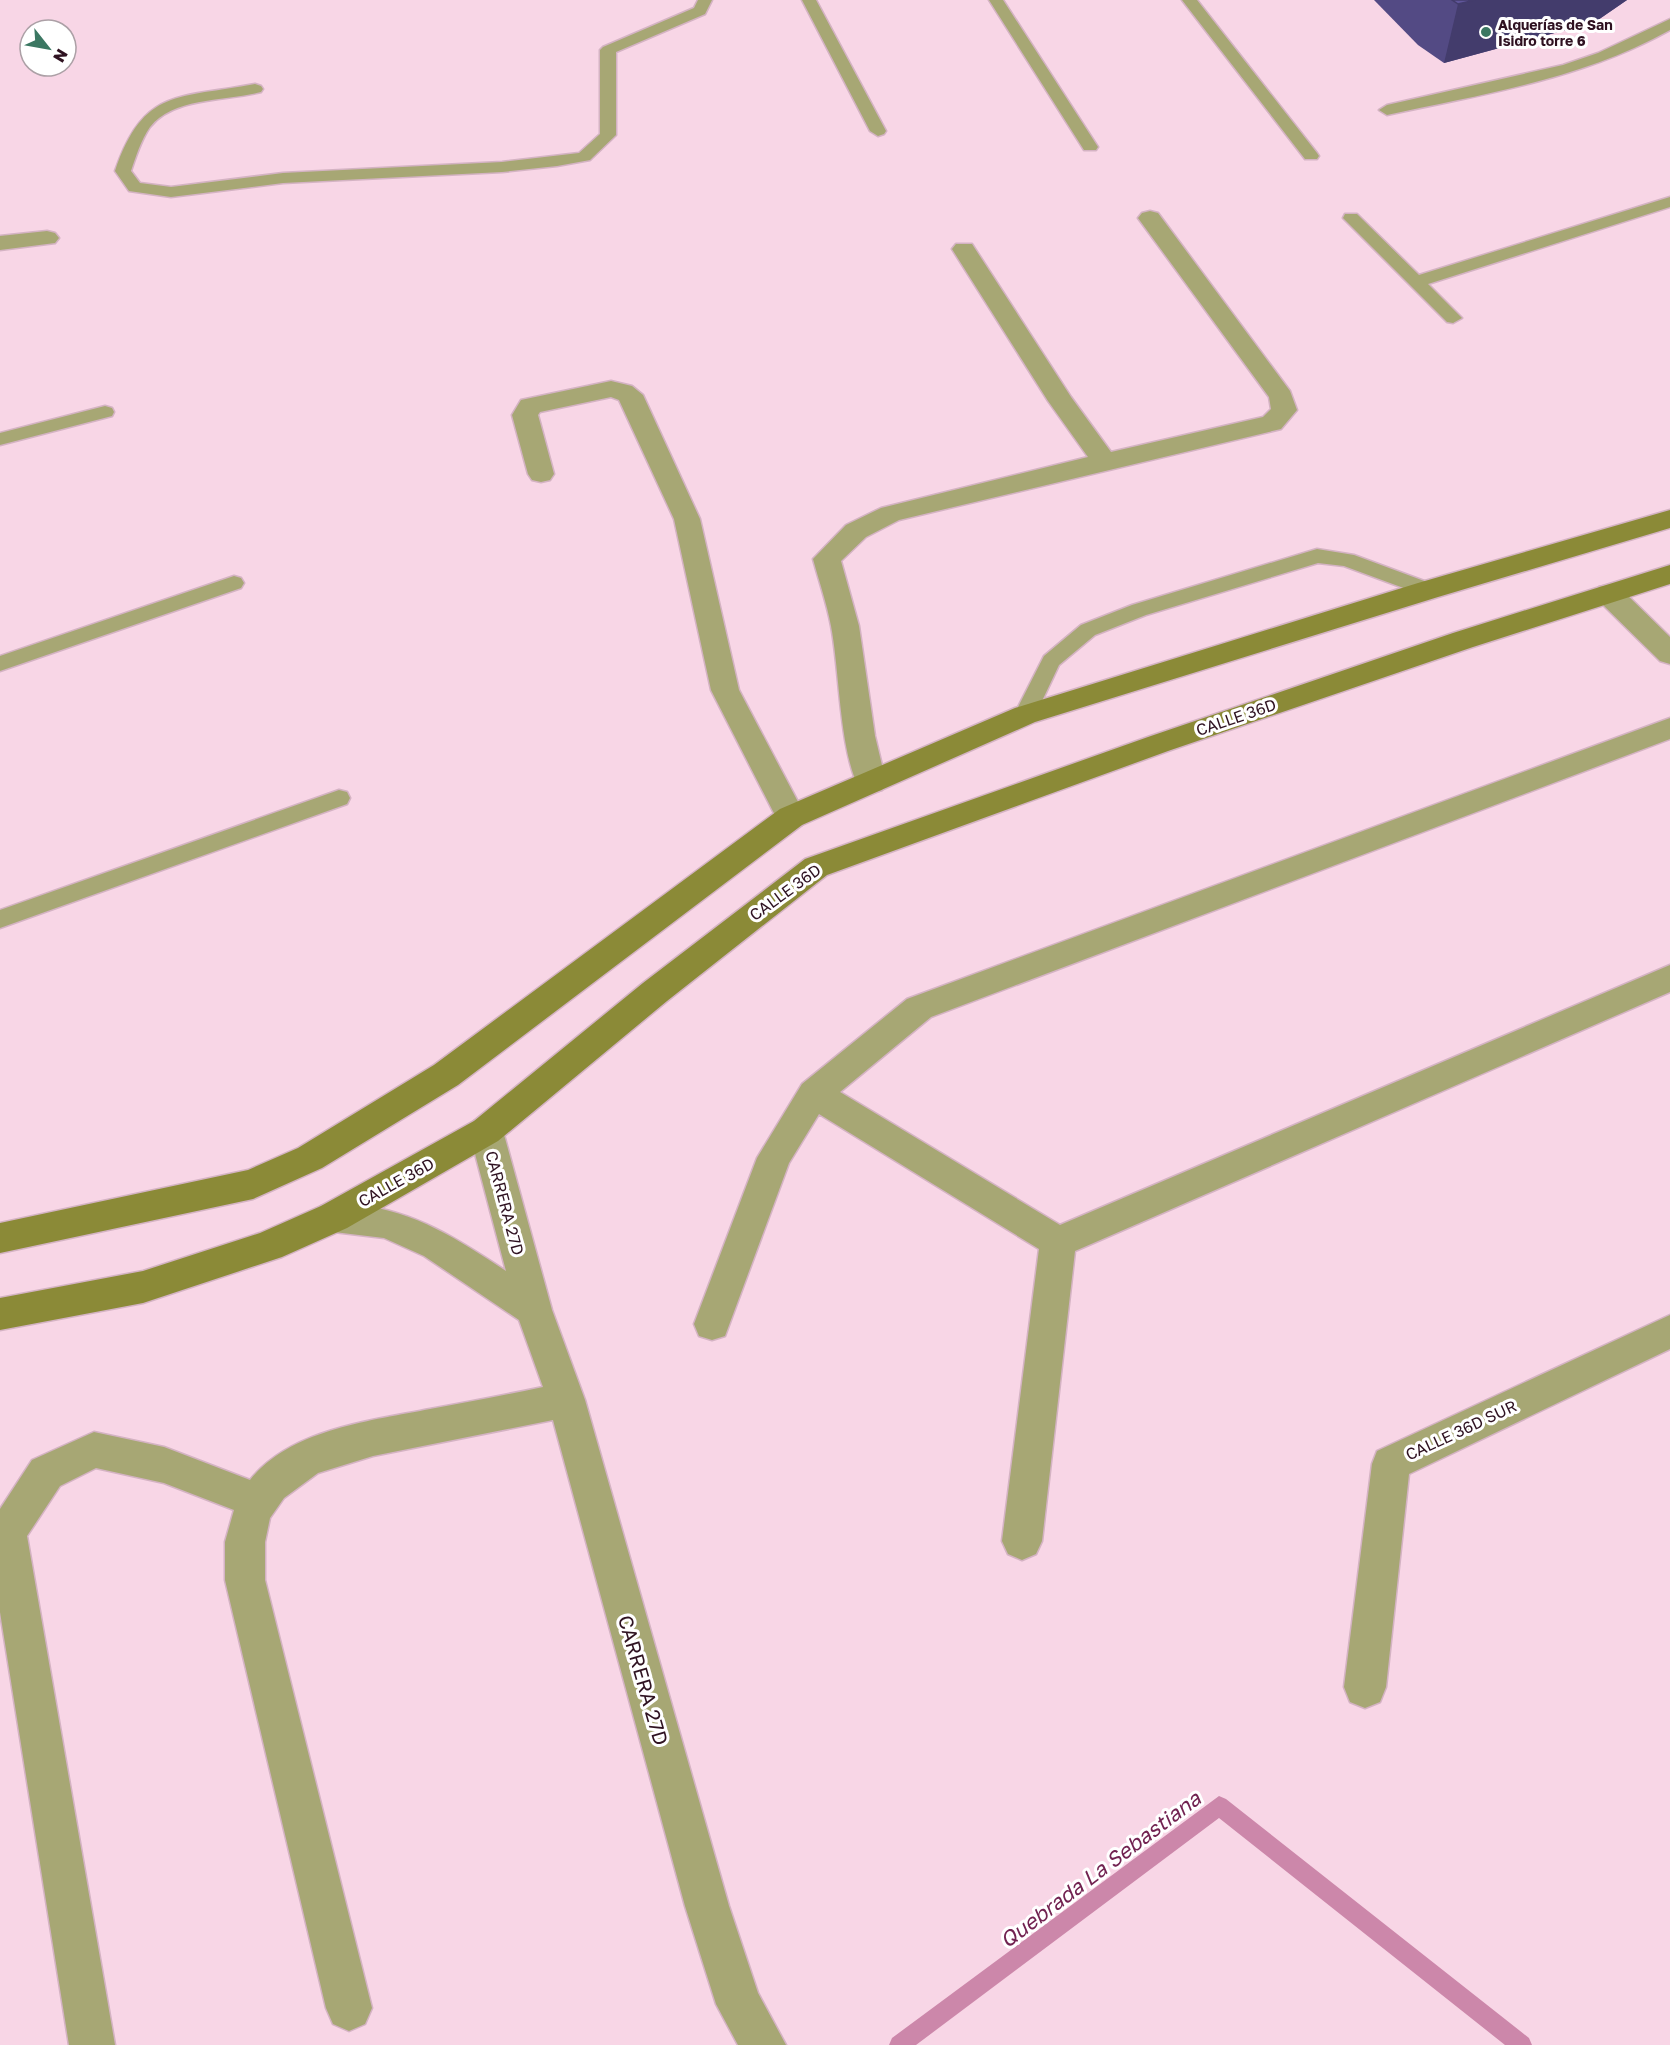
<svg xmlns="http://www.w3.org/2000/svg" width="1670" height="2045" font-family="'Golos Text',sans-serif">
<style>
.lines{fill:none;stroke-linecap:round;stroke-linejoin:round}
.stream{fill:#cc87aa;fill-rule:evenodd}
.lane-casing{stroke:#d4b3c3;stroke-width:3}
.street-casing{stroke:#d4b3c3;stroke-width:3}
.secondary-casing{stroke:#d4b3c3;stroke-width:3}
.lane{fill:#a7a774;fill-rule:evenodd}
.street{fill:#a7a774;fill-rule:evenodd}
.secondary{fill:#8b8a37;fill-rule:evenodd}
.wall{fill:#534a84}
.shaded-wall{fill:#433c6c}
.building{fill:#60569a;stroke:#433c6c;stroke-width:1.5}
.poi-dot{fill:#3b7762;stroke:#fff;stroke-width:2}
.labels{text-anchor:middle;dominant-baseline:central;stroke-width:6;stroke-linejoin:round;paint-order:stroke}
.far-poi-label{font-size:14px;font-weight:bold;fill:#2f1221;stroke:#fff;text-anchor:start}
.street-label{font-size:16px;fill:#2f1221;stroke:#fff}
.near-street-label{font-size:20px;fill:#2f1221;stroke:#fff}
.near-water-label{font-size:21px;font-style:italic;fill:#722251;stroke:#fff}
</style>
<rect width="100%" height="100%" fill="#f8d6e6"/>
<g class="lines">
<path class="stream" d="M1219 1796 1226 1799 1529 2038 1532 2045H1505L1219 1818 916 2045H889L892 2038Z"/>
<defs>
<path id="lane" d="M698 0H712L705 14 616 52V135L590 160 557 166 502 172 283 183 171 197 129 191 115 171C144 87 178 99 255 84L261 86 263 89 261 92C227 101 173 97 150 127 141 140 136 156 131 171L140 183 171 187 283 173 502 162 579 153 600 134V50L603 47 694 8Z
M802 0H816L886 131 884 134 878 136 870 131Z
M989 0H1003L1098 147 1096 150H1084Z
M1182 0H1197L1317 153 1319 156 1317 159H1305Z
M1670 19V30C1582 79 1484 94 1387 115L1379 110 1387 105 1563 65 1598 53Z
M1670 197V207L1428 284 1462 318 1453 323 1447 322 1343 218 1345 214H1357L1419 275Z
M105 406 112 408 114 412 112 416 0 445V433Z
M1317 549 1354 555 1435 585 1438 590 1435 595 1428 597 1344 566 1318 563 1146 615 1095 635 1059 665 1033 720 1025 723 1017 720 1014 715 1044 656 1081 625 1132 605Z
M234 576 241 578 244 583 241 588 0 671V656Z
M339 790 347 792 350 798 347 804 0 928V910Z"/>
<path id="street" d="M1150 211 1158 213 1290 391 1297 410 1281 429 899 520 866 537 841 561 859 626 875 736 886 782 882 790 871 793 860 790C839 751 840 672 831 626 827 604 819 581 813 559L846 525 881 508 1088 457 1048 401 952 249 956 244H972L1071 397 1111 452 1263 417 1271 409 1269 397 1138 218 1142 213Z
M47 231 55 233 59 238 55 243 0 250V236Z
M611 381 632 386 643 395 700 519 739 690 806 817 802 825 791 828 780 825 711 690 674 519 619 400 611 397 540 412 538 415 554 474 550 480 541 482 532 480 528 474 512 415 521 400Z
M1609 585 1619 587 1670 637V664L1660 661 1599 601 1595 594 1599 587Z
M1670 718V739L931 1017 840 1092 1060 1225 1670 965V992L1075 1251 1042 1541 1036 1554 1022 1560 1008 1554 1002 1541 1039 1249 819 1114 789 1163 725 1336 712 1340 699 1336 694 1324 757 1158 802 1084 907 999Z
M486 1117 498 1121 503 1131 552 1310 585 1400 729 1906 758 1993 786 2045H738L716 2004 685 1906 553 1420 373 1456 318 1473 284 1498 270 1518 265 1542V1580L372 2008 365 2024 349 2031 333 2024 326 2008 225 1580V1542L234 1510 164 1483 96 1468 60 1486 27 1536 115 2045H69L0 1612V1509L32 1460 94 1432 164 1447 250 1480C291 1429 370 1421 430 1409 468 1402 505 1395 543 1387L519 1320 424 1256 384 1238 334 1232 321 1228 316 1217 321 1206C335 1202 344 1203 358 1205 415 1211 459 1240 506 1271L469 1131 474 1121Z
M1670 1315V1349L1409 1474 1386 1687 1380 1702 1365 1708 1350 1702 1344 1687 1372 1464 1377 1451Z"/>
<path id="secondary" d="M1670 510V528L1438 597 1035 722 802 825 458 1085 322 1168 253 1199 0 1253V1223L248 1170 298 1148 434 1065 780 809 1015 708 1418 583Z
M1670 565V584L1473 647 1168 751 827 875 667 1001 498 1141 347 1228 282 1257 143 1303 0 1330V1298L143 1271 260 1233 321 1206 474 1121 643 983 805 859 1148 737 1453 633Z"/>
</defs>
<use href="#lane" class="lane-casing"/>
<use href="#street" class="street-casing"/>
<use href="#secondary" class="secondary-casing"/>
<use href="#lane" class="lane"/>
<use href="#street" class="street"/>
<use href="#secondary" class="secondary"/>
</g>
<path class="wall" d="M1374 0H1627L1595 22 1444 63 1418 45Z"/>
<path class="shaded-wall" d="M1475 0H1627L1595 22 1444 63 1458 4Z"/>
<path class="building" d="M1452 0H1475L1458 4Z"/>
<circle class="poi-dot" cx="1486" cy="32" r="6"/>
<g class="labels">
<g class="far-poi-label">
<text x="1498" y="24">Alquerías de San<tspan x="1498" dy="16">Isidro torre 6</tspan></text>
</g>
<g class="street-label">
<text transform="translate(1236 717) rotate(-19)">CALLE 36D</text>
<text transform="translate(785 892) rotate(-36)">CALLE 36D</text>
<text transform="translate(396 1182) rotate(-29)">CALLE 36D</text>
<text transform="translate(505 1203) rotate(75)">CARRERA 27D</text>
<text transform="translate(1461 1430) rotate(-25)">CALLE 36D SUR</text>
</g>
<g class="near-street-label">
<text transform="translate(644 1680) rotate(74)">CARRERA 27D</text>
</g>
<g class="near-water-label">
<text transform="translate(1100 1869) rotate(-37)">Quebrada La Sebastiana</text>
</g>
</g>
<g transform="translate(48 48) rotate(121)"><circle r="28" fill="#ffffff" stroke="#aca0a6" stroke-width="1.5"/>
<path d="M0-4.5L10 22L0 15L-10 22Z" fill="#3b7762"/>
<text y="-9" font-size="16" font-weight="bold" text-anchor="middle" fill="#2f1221">N</text>
</g>
</svg>
